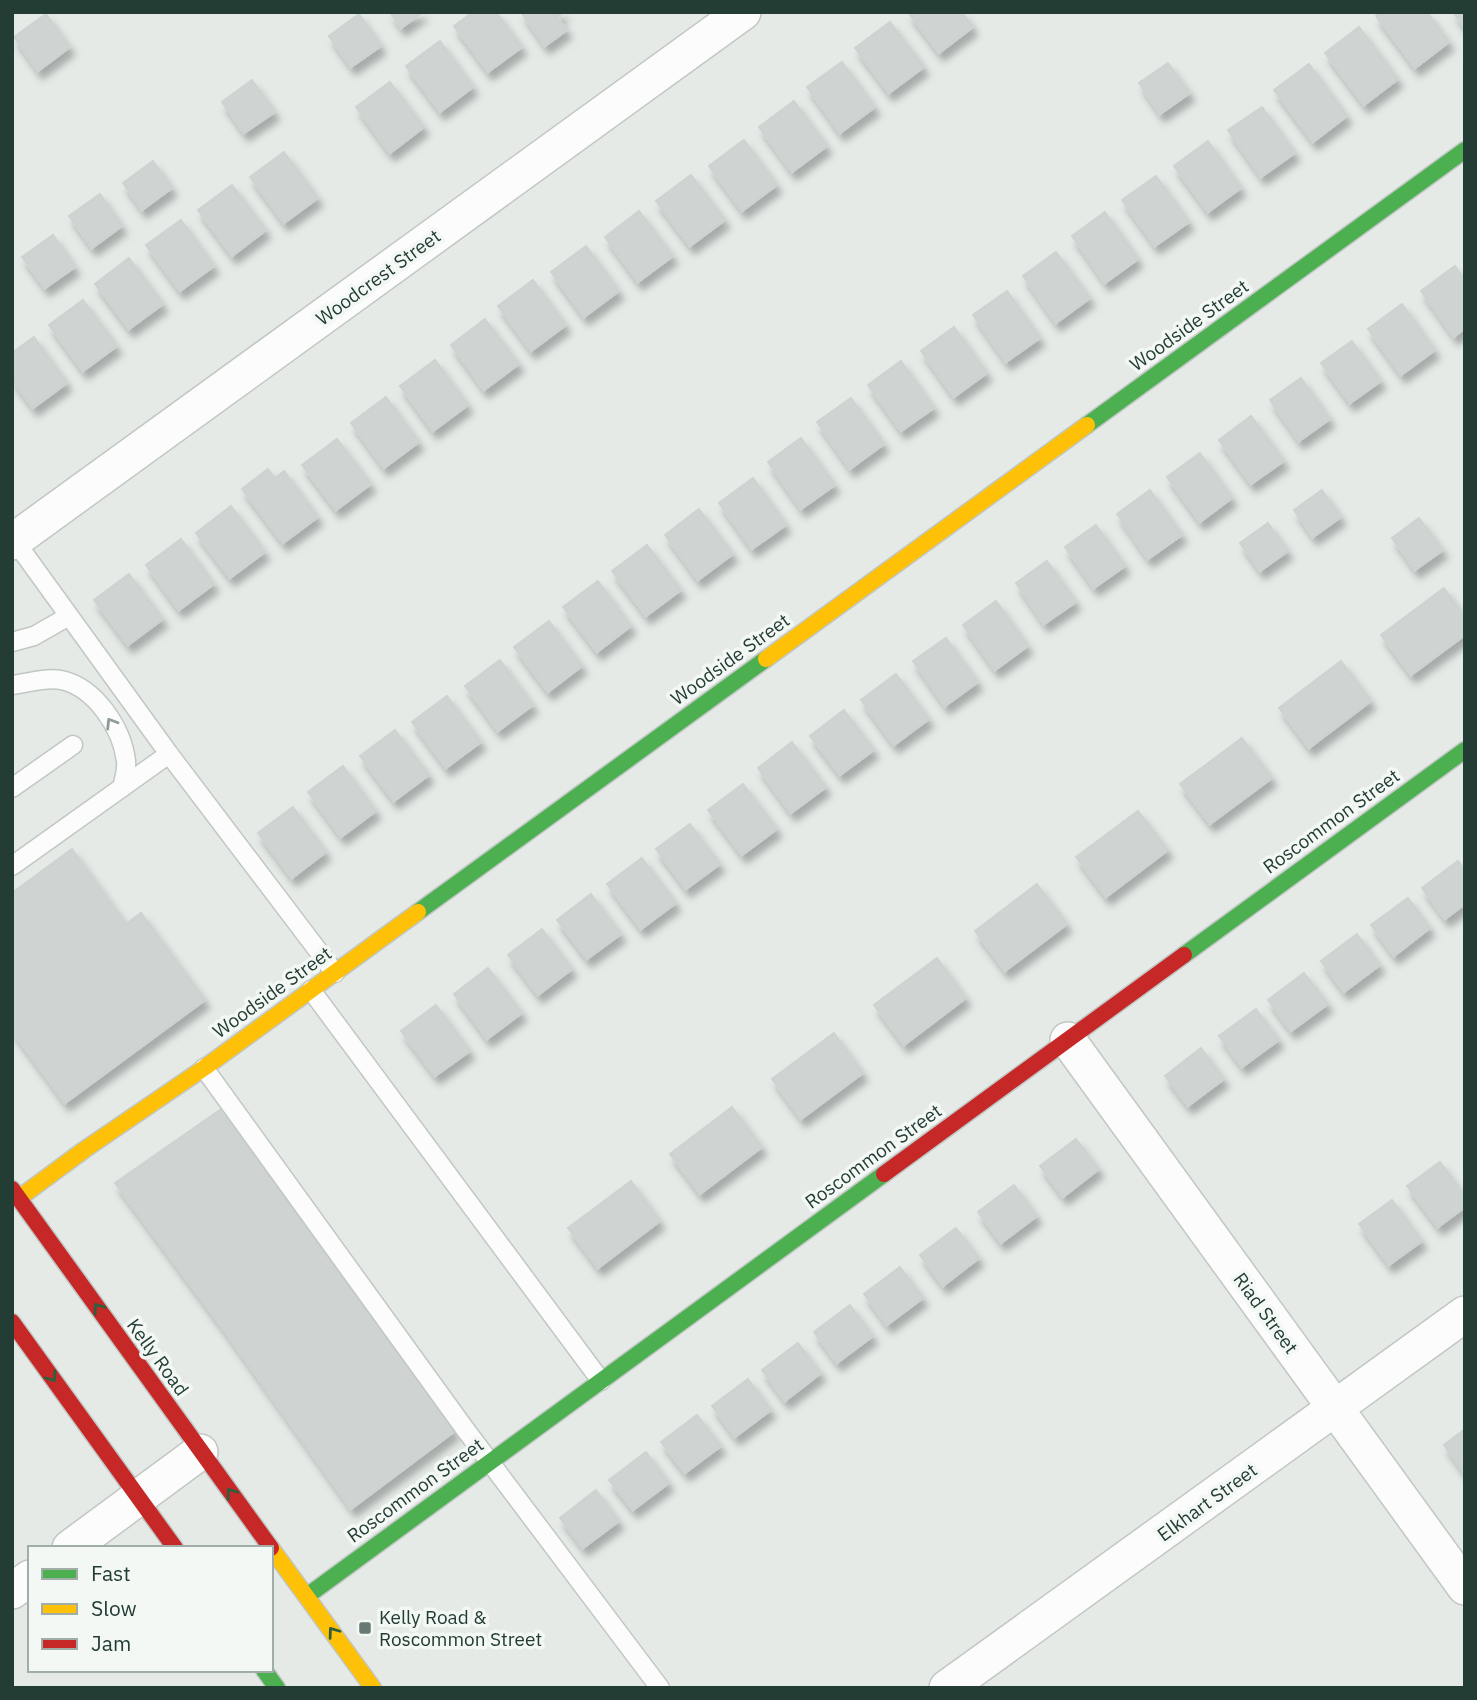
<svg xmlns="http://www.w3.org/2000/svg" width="1477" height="1700" font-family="'IBM Plex Sans',sans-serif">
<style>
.building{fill:#cfd3d1;stroke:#cdd3d0;stroke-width:2;filter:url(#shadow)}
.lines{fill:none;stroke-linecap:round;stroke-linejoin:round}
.lane-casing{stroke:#c2c7c4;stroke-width:21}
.street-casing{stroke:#c2c7c4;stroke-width:38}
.fast-casing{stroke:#c0c7c4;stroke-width:19}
.slow-casing{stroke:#c0c7c4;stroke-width:19}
.jam-casing{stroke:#c0c7c4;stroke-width:19}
.lane{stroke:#fbfcfb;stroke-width:18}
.street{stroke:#fbfcfb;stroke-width:35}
.fast{stroke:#4caf50;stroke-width:16}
.slow{stroke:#ffc107;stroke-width:16}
.jam{stroke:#c62828;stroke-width:16}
.oneway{stroke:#8f9c98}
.oneway2{stroke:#2f5e3c}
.poi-dot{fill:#677973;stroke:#f3f8f5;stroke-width:2.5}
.labels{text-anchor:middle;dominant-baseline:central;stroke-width:7;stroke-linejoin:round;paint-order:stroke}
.street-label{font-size:19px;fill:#233c34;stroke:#f3f8f5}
.poi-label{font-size:19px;fill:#233c34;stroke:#f3f8f5;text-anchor:start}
</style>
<defs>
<filter id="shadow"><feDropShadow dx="4.5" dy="8" stdDeviation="3.5" flood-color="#0004"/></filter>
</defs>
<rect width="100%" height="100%" fill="#e5eae7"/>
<path class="building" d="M390 12H423L401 28Z
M473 12H496L522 47 488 72 454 26Z
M521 12H564L557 17 567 30 545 46Z
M908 12H962L973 27 939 53Z
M1381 12H1427L1449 42 1415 68 1376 16Z
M1453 12H1465V28Z
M46 14 70 47 38 71 14 37Z
M359 14 381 46 351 67 329 36Z
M890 22 924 67 889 93 855 48Z
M1359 27 1398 79 1364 105 1325 53Z
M440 41 473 87 440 112 406 66Z
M842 62 875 107 840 133 807 87Z
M1168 63 1190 93 1160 114 1139 83Z
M1309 64 1347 116 1313 142 1274 90Z
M252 80 275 112 244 133 222 102Z
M390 82 424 127 390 153 356 107Z
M794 101 827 146 792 172 759 127Z
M1262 107 1295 153 1261 177 1228 130Z
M744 140 777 185 742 211 709 166Z
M1208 141 1241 188 1208 212 1174 166Z
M284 152 318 198 284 223 250 177Z
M153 161 172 188 142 210 123 183Z
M691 175 725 220 690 246 656 201Z
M1156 176 1189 222 1155 246 1122 200Z
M232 185 266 230 232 256 198 210Z
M100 194 122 226 92 248 69 216Z
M639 211 673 256 638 282 605 237Z
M1105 212 1138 259 1105 283 1072 236Z
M181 220 214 266 180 291 146 245Z
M53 235 75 267 45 288 22 257Z
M586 246 619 291 584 317 551 272Z
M1056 252 1090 298 1056 323 1023 276Z
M129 258 163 304 129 329 95 284Z
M1455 266 1465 280V328L1454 337 1421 291Z
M533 280 566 325 531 351 498 306Z
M1007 291 1040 338 1006 362 973 315Z
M83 300 117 346 83 371 49 325Z
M1402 304 1435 350 1401 375 1368 329Z
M485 319 519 364 484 390 451 345Z
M954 327 987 373 954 397 921 351Z
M34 337 67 383 33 408 12 380V353Z
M1352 341 1381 381 1350 403 1321 363Z
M435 360 468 405 433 431 400 386Z
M901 361 934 408 901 431 868 385Z
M1301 378 1330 419 1299 441 1270 400Z
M386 397 419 442 384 468 351 423Z
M851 398 884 444 850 469 817 422Z
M1251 416 1284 461 1251 484 1219 440Z
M801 438 835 485 801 509 768 462Z
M337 439 371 484 336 510 302 465Z
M1200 453 1232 498 1200 522 1167 477Z
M268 469 275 478 284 471 318 517 283 543 242 489Z
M753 478 786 525 752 549 719 503Z
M1150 490 1182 535 1148 559 1117 514Z
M1322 490 1341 517 1313 537 1294 510Z
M231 506 265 552 230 578 196 533Z
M699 509 733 554 698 580 665 535Z
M1419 518 1443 550 1415 570 1392 538Z
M1268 523 1288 551 1260 571 1240 543Z
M1096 525 1125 566 1094 588 1065 547Z
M181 539 214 584 179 610 146 565Z
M647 545 681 590 646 616 612 571Z
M1047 561 1076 602 1044 624 1016 583Z
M129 574 163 619 128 645 94 600Z
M598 581 631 626 597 652 563 607Z
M1444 588 1465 617V635L1411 675 1381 635Z
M996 601 1028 646 995 670 963 625Z
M549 621 582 666 548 692 514 647Z
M946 638 978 682 945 706 913 661Z
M500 660 533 705 498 731 465 686Z
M1341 661 1371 701 1309 748 1279 708Z
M896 674 929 719 894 745 861 700Z
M447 696 481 742 446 768 412 722Z
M844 710 874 750 840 775 810 736Z
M395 730 429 775 394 801 360 756Z
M1242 738 1272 778 1210 824 1180 784Z
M792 742 826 787 791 813 758 768Z
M343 766 376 811 341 837 308 792Z
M743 784 777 829 742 855 708 810Z
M293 807 326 852 292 878 258 833Z
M1138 811 1168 850 1106 897 1076 857Z
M690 824 720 864 686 889 656 849Z
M72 849 126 924 141 913 205 1000 65 1103 12 1031V893Z
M642 858 676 903 641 929 607 884Z
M1458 861 1465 870V904L1445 919 1422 888Z
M1037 884 1067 924 1005 971 975 931Z
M591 894 621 934 587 959 557 920Z
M1408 898 1430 928 1394 956 1371 925Z
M542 929 572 969 538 995 508 955Z
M1357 934 1380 965 1344 992 1321 961Z
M937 958 966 998 904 1045 874 1005Z
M488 968 522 1013 487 1039 454 994Z
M1304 973 1328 1004 1291 1031 1268 1000Z
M436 1005 470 1051 435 1076 401 1031Z
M1256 1009 1279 1040 1242 1067 1219 1036Z
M834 1033 863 1073 801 1119 772 1079Z
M1201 1048 1224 1079 1188 1106 1165 1076Z
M732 1107 762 1147 700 1194 670 1154Z
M220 1110 455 1431 351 1509 226 1333 115 1183Z
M1076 1139 1099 1169 1063 1197 1040 1166Z
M1440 1162 1465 1196V1207L1438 1227 1407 1186Z
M631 1181 660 1221 598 1268 568 1228Z
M1014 1185 1037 1216 1001 1243 978 1212Z
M1392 1200 1422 1241 1389 1265 1359 1224Z
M956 1228 979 1258 943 1286 920 1255Z
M900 1267 923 1298 887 1325 864 1294Z
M850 1305 873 1336 837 1363 814 1332Z
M798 1343 821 1373 785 1401 762 1370Z
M748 1379 771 1410 735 1437 712 1406Z
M697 1415 721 1446 685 1473 661 1442Z
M1465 1429V1474L1444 1445Z
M646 1452 669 1483 633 1510 609 1480Z
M596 1490 619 1521 583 1548 560 1518Z"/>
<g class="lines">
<defs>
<path id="lane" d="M12 537 169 754 335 973
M12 642 34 636 69 616
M12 685C28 683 46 677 61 680 95 687 122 728 126 761 127 770 124 779 122 788
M12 788 73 745
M12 866 169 754
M311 990 601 1381
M204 1068 465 1429 660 1688"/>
<path id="street" d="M12 542 743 12
M1068 1040 1465 1587
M70 1548 200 1452
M12 1591 30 1578
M947 1688 1465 1314"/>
<path id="fast" d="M1087 425 1465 150
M418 912 766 659
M1184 955 1465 750
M307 1596 884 1174
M264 1670 277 1688"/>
<path id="slow" d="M766 659 1087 425
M19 1198 84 1150 204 1068 418 912
M271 1548 373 1688"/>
<path id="jam" d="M884 1174 1184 955
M12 1189 271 1548
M12 1322 175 1548"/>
</defs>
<use href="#lane" class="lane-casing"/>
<use href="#street" class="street-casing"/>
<use href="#fast" class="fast-casing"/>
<use href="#slow" class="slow-casing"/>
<use href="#jam" class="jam-casing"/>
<use href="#lane" class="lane"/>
<use href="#street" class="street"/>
<use href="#fast" class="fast"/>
<use href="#slow" class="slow"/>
<use href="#jam" class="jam"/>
</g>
<defs><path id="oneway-chevron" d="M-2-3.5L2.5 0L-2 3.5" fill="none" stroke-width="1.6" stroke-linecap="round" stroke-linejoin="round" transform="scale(1.75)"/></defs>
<use class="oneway" href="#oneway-chevron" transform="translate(111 723) rotate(-122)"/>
<g class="oneway2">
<use href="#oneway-chevron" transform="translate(98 1308) rotate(-126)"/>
<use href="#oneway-chevron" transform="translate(52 1377) rotate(54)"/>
<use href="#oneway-chevron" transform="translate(231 1493) rotate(-126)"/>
<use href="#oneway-chevron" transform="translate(333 1632) rotate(-126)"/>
</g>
<rect class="poi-dot" x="358" y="1621" width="14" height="14" rx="3.5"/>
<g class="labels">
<g class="street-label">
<text transform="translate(378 277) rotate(-36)">Woodcrest Street</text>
<text transform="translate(1189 325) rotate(-36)">Woodside Street</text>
<text transform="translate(730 659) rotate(-36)">Woodside Street</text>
<text transform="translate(1331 821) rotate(-36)">Roscommon Street</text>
<text transform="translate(272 992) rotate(-36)">Woodside Street</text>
<text transform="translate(873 1156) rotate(-36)">Roscommon Street</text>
<text transform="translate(1266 1313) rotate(54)">Riad Street</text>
<text transform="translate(158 1357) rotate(54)">Kelly Road</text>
<text transform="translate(415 1490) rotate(-36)">Roscommon Street</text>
<text transform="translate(1207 1502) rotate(-36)">Elkhart Street</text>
</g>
<g class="poi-label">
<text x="379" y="1617">Kelly Road &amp;<tspan x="379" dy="22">Roscommon Street</tspan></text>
</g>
</g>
<rect width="1477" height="1700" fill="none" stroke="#233c34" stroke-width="28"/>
<rect x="28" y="1546" width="245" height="126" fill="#f3f8f5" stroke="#a0ada8" stroke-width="2"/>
<rect x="42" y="1569" width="35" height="10" fill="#4caf50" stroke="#a0ada8" stroke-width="2"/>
<text x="91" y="1581" font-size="21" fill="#233c34">Fast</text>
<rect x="42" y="1604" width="35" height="10" fill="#ffc107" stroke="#a0ada8" stroke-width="2"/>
<text x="91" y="1616" font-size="21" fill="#233c34">Slow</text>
<rect x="42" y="1639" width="35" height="10" fill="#c62828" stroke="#a0ada8" stroke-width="2"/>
<text x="91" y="1651" font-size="21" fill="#233c34">Jam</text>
</svg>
